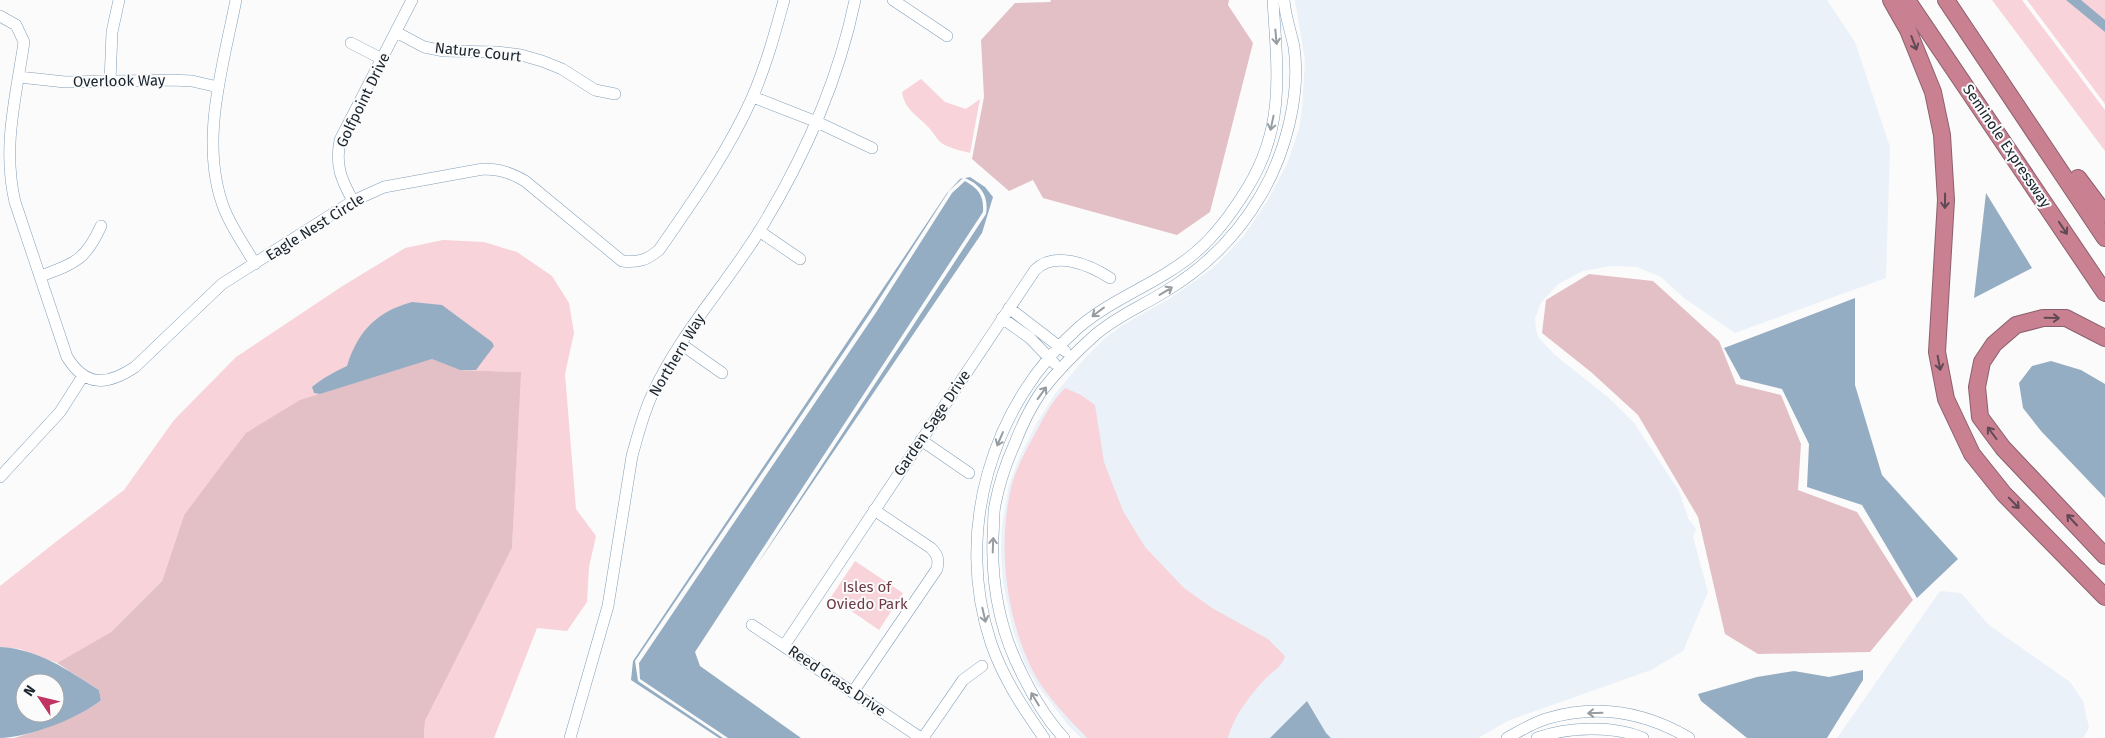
<svg xmlns="http://www.w3.org/2000/svg" width="2105" height="738" font-family="'Fira Sans',sans-serif">
<style>
.built{fill:#eaf1f8}
.green{fill:#f8d3da}
.forest{fill:#e3bfc6}
.water{fill:#95adc3;fill-rule:evenodd}
.lines{fill:none;stroke-linecap:round;stroke-linejoin:round}
.minor-casing{stroke:#829fb8;stroke-width:12}
.highway-casing{stroke:#8b606e;stroke-width:18}
.minor{stroke:#fff;stroke-width:11}
.highway{stroke:#c98191;stroke-width:16}
.oneway{stroke:#979ca0}
.oneway2{stroke:#5f4955}
.labels{text-anchor:middle;dominant-baseline:central;stroke-width:4;stroke-linejoin:round;paint-order:stroke}
.street-label{font-size:15px;fill:#18232d;stroke:#fbfbfb}
.park-label{font-size:15px;fill:#6d3a46;stroke:#fbfbfb}
</style>
<rect width="100%" height="100%" fill="#fbfbfb"/>
<path class="built" d="M1295 0H1827L1855 42 1890 147 1886 278 1735 333 1684 298 1661 277 1637 267 1611 266 1583 271 1558 284 1541 303 1535 318 1536 330 1539 338 1555 355 1609 398 1634 423 1679 491 1688 518 1696 529 1693 537 1708 592 1683 651 1651 670 1510 720 1478 738H1081L1068 725 1037 685 1025 664 1013 630 1003 582 1001 552 1002 526 1009 485 1020 456 1035 426 1055 394 1085 358 1104 339 1121 326 1169 299 1213 268 1243 237 1268 200 1287 164 1299 129 1302 110 1305 60Z
M1940 591 1961 593 1989 625 2070 682 2083 701 2089 728 2083 738H1837Z"/>
<path class="green" d="M1992 0H2022L2105 110V151Z
M2027 0H2105V104Z
M921 79 945 102 966 109 980 99 970 153C963 151 953 149 947 146 939 143 935 135 930 129 918 115 905 111 902 92Z
M443 240 484 242 517 252 552 276 569 303 574 333 565 374 576 509 596 536 589 567 587 602 567 631 537 628 494 738H424L425 721 512 548 520 372 460 370 217 472 184 515 162 581 111 632 57 663 20 649 0 647V586L57 541 124 490 174 420 236 357 341 287 405 248Z
M1065 388 1081 395 1095 405 1104 462 1123 511 1145 547 1184 588 1212 608 1268 639 1285 656C1282 667 1273 671 1265 679 1249 697 1234 715 1228 738H1087C1066 716 1041 691 1029 663 1005 609 998 545 1011 488 1016 468 1026 450 1036 432 1045 415 1052 401 1065 388Z
M855 561 903 593 879 630 831 597Z"/>
<path class="forest" d="M1051 0H1229L1228 5 1253 43 1210 212 1177 235 1043 198 1033 180 1009 191 972 159 984 97 981 40 1015 3 1050 2Z
M1589 274 1653 281 1719 341 1736 384 1781 395 1801 444 1798 490 1857 512 1913 600 1870 652 1758 654 1725 634 1698 517 1638 415 1591 372 1542 333 1546 300Z
M432 359 460 370 521 372 512 548 425 721 424 738H14C41 730 79 718 101 700L99 690 57 663 111 632 162 581 184 515 246 433 300 400Z"/>
<path class="water" d="M2066 0H2081L2105 20V32Z
M970 177 985 187 993 197 982 233 752 572 986 214C989 196 981 185 965 178Z
M963 178 949 191 871 312 635 661 638 681 723 738H719L631 680 633 661 947 193 960 179Z
M965 181C979 189 984 196 983 212L695 652 700 666 801 738H728L640 679 639 663 875 314 952 193Z
M1986 193 2032 268 1974 298Z
M1855 298V385L1882 475 1958 559 1917 598 1862 505 1807 487 1809 444 1782 389 1741 379 1724 348Z
M412 302 442 305 492 342 494 346 476 370H460L432 359 320 394 314 393 312 387C323 378 334 372 347 366 358 331 376 312 412 302Z
M2051 361 2081 370 2105 384V498L2041 431 2023 408 2019 383 2032 366Z
M0 647C38 649 68 670 99 690L101 700C80 718 27 738 0 738ZM25 683H55V713H25Z
M1863 670V680L1827 738H1747L1701 701 1698 694 1757 677 1794 671 1829 677Z
M1307 701 1326 733 1331 738H1270Z"/>
<g class="lines">
<defs>
<path id="minor" d="M236 0C223 66 198 145 225 211 233 230 245 246 255 264
M893 0 947 36
M0 16 16 25 24 42C16 97 2 147 15 202L67 357C86 388 108 385 135 367L222 284 353 201 384 187 483 169C500 169 511 173 525 181L622 261C638 263 647 260 659 250 693 201 728 152 752 98 766 66 775 33 784 0
M396 32 424 47 444 51 497 52 521 55 542 61 562 69 595 90 615 94
M351 43 382 59
M19 77 65 82 171 80 192 81 218 87
M110 82 112 32 119 0
M753 97 817 122 872 148
M353 201C341 179 335 166 340 140L412 0
M759 231 800 259
M41 276C75 263 85 261 101 226
M1009 308 1065 351
M1002 318 1030 338 1054 363
M681 344 722 373
M921 440 969 473
M0 477 60 412 83 376
M752 625 921 738
M784 646 1035 270C1055 250 1090 265 1110 278
M853 692 937 569C939 560 938 555 931 548L874 510
M570 738 608 606 632 456C638 435 643 414 652 395 679 335 726 285 760 230 804 158 838 83 855 0
M923 738 963 680 982 666
M1044 738C1023 708 1003 678 991 643 954 532 991 405 1078 328 1114 297 1160 283 1196 252 1216 235 1234 210 1248 187 1286 125 1277 68 1273 0
M1064 738C1047 720 1034 698 1023 676 1000 632 991 586 993 536 994 526 993 515 995 505 999 484 1006 463 1015 443 1022 425 1030 408 1041 392 1057 371 1076 352 1095 335 1117 316 1142 306 1166 291 1206 267 1237 236 1261 195 1285 154 1301 96 1294 47 1291 32 1285 16 1284 0
M1507 738C1520 731 1534 722 1549 718 1598 704 1645 712 1689 738
M1537 738C1567 727 1614 725 1643 738"/>
<path id="highway" d="M1891 0 1908 30 1933 92 1942 135 1946 200 1937 352 1946 399 1972 454 2004 494 2105 597
M1907 0 2105 293
M1946 0 2105 238
M2078 178 2105 214
M2105 338 2066 318H2043L2016 325 1994 344 1982 362 1977 387 1980 417 2003 448 2105 556"/>
</defs>
<use href="#minor" class="minor-casing"/>
<use href="#highway" class="highway-casing"/>
<use href="#minor" class="minor"/>
<use href="#highway" class="highway"/>
</g>
<defs><path id="oneway-shaft" d="M-6 0H5M1.5-3L5.5 0L1.5 3" fill="none" stroke-width="1.6" stroke-linecap="round" stroke-linejoin="round" transform="scale(1.25)"/></defs>
<g class="oneway">
<use href="#oneway-shaft" transform="translate(1276 37) rotate(85)"/>
<use href="#oneway-shaft" transform="translate(1272 123) rotate(102)"/>
<use href="#oneway-shaft" transform="translate(1166 291) rotate(-31)"/>
<use href="#oneway-shaft" transform="translate(1098 312) rotate(143)"/>
<use href="#oneway-shaft" transform="translate(1042 393) rotate(-54)"/>
<use href="#oneway-shaft" transform="translate(1000 439) rotate(113)"/>
<use href="#oneway-shaft" transform="translate(993 545) rotate(-88)"/>
<use href="#oneway-shaft" transform="translate(984 615) rotate(77)"/>
<use href="#oneway-shaft" transform="translate(1035 699) rotate(-121)"/>
<use href="#oneway-shaft" transform="translate(1595 713) rotate(178)"/>
</g>
<g class="oneway2">
<use href="#oneway-shaft" transform="translate(1914 43) rotate(69)"/>
<use href="#oneway-shaft" transform="translate(1945 201) rotate(91)"/>
<use href="#oneway-shaft" transform="translate(2063 228) rotate(56)"/>
<use href="#oneway-shaft" transform="translate(2052 318) rotate(1)"/>
<use href="#oneway-shaft" transform="translate(1939 363) rotate(79)"/>
<use href="#oneway-shaft" transform="translate(1992 433) rotate(-127)"/>
<use href="#oneway-shaft" transform="translate(2014 503) rotate(46)"/>
<use href="#oneway-shaft" transform="translate(2072 520) rotate(-133)"/>
</g>
<g class="labels">
<g class="street-label">
<text transform="translate(478 52) rotate(6)">Nature Court</text>
<text transform="translate(119 81) rotate(-1)">Overlook Way</text>
<text transform="translate(363 100) rotate(-64)">Golfpoint Drive</text>
<text transform="translate(2007 146) rotate(56)">Seminole Expressway</text>
<text transform="translate(315 227) rotate(-32)">Eagle Nest Circle</text>
<text transform="translate(677 355) rotate(-59)">Northern Way</text>
<text transform="translate(932 423) rotate(-56)">Garden Sage Drive</text>
<text transform="translate(837 681) rotate(34)">Reed Grass Drive</text>
</g>
<g class="park-label">
<text x="867" y="587">Isles of<tspan x="867" dy="17">Oviedo Park</tspan></text>
</g>
</g>
<g transform="translate(40 698) rotate(305)"><circle r="24" fill="#fbfbfb" stroke="#a0a5a9"/>
<path d="M0-4L9 19L0 12L-9 19Z" fill="#c13361"/>
<text y="-8" font-size="14" font-weight="bold" text-anchor="middle" fill="#18232d">N</text>
</g>
</svg>
